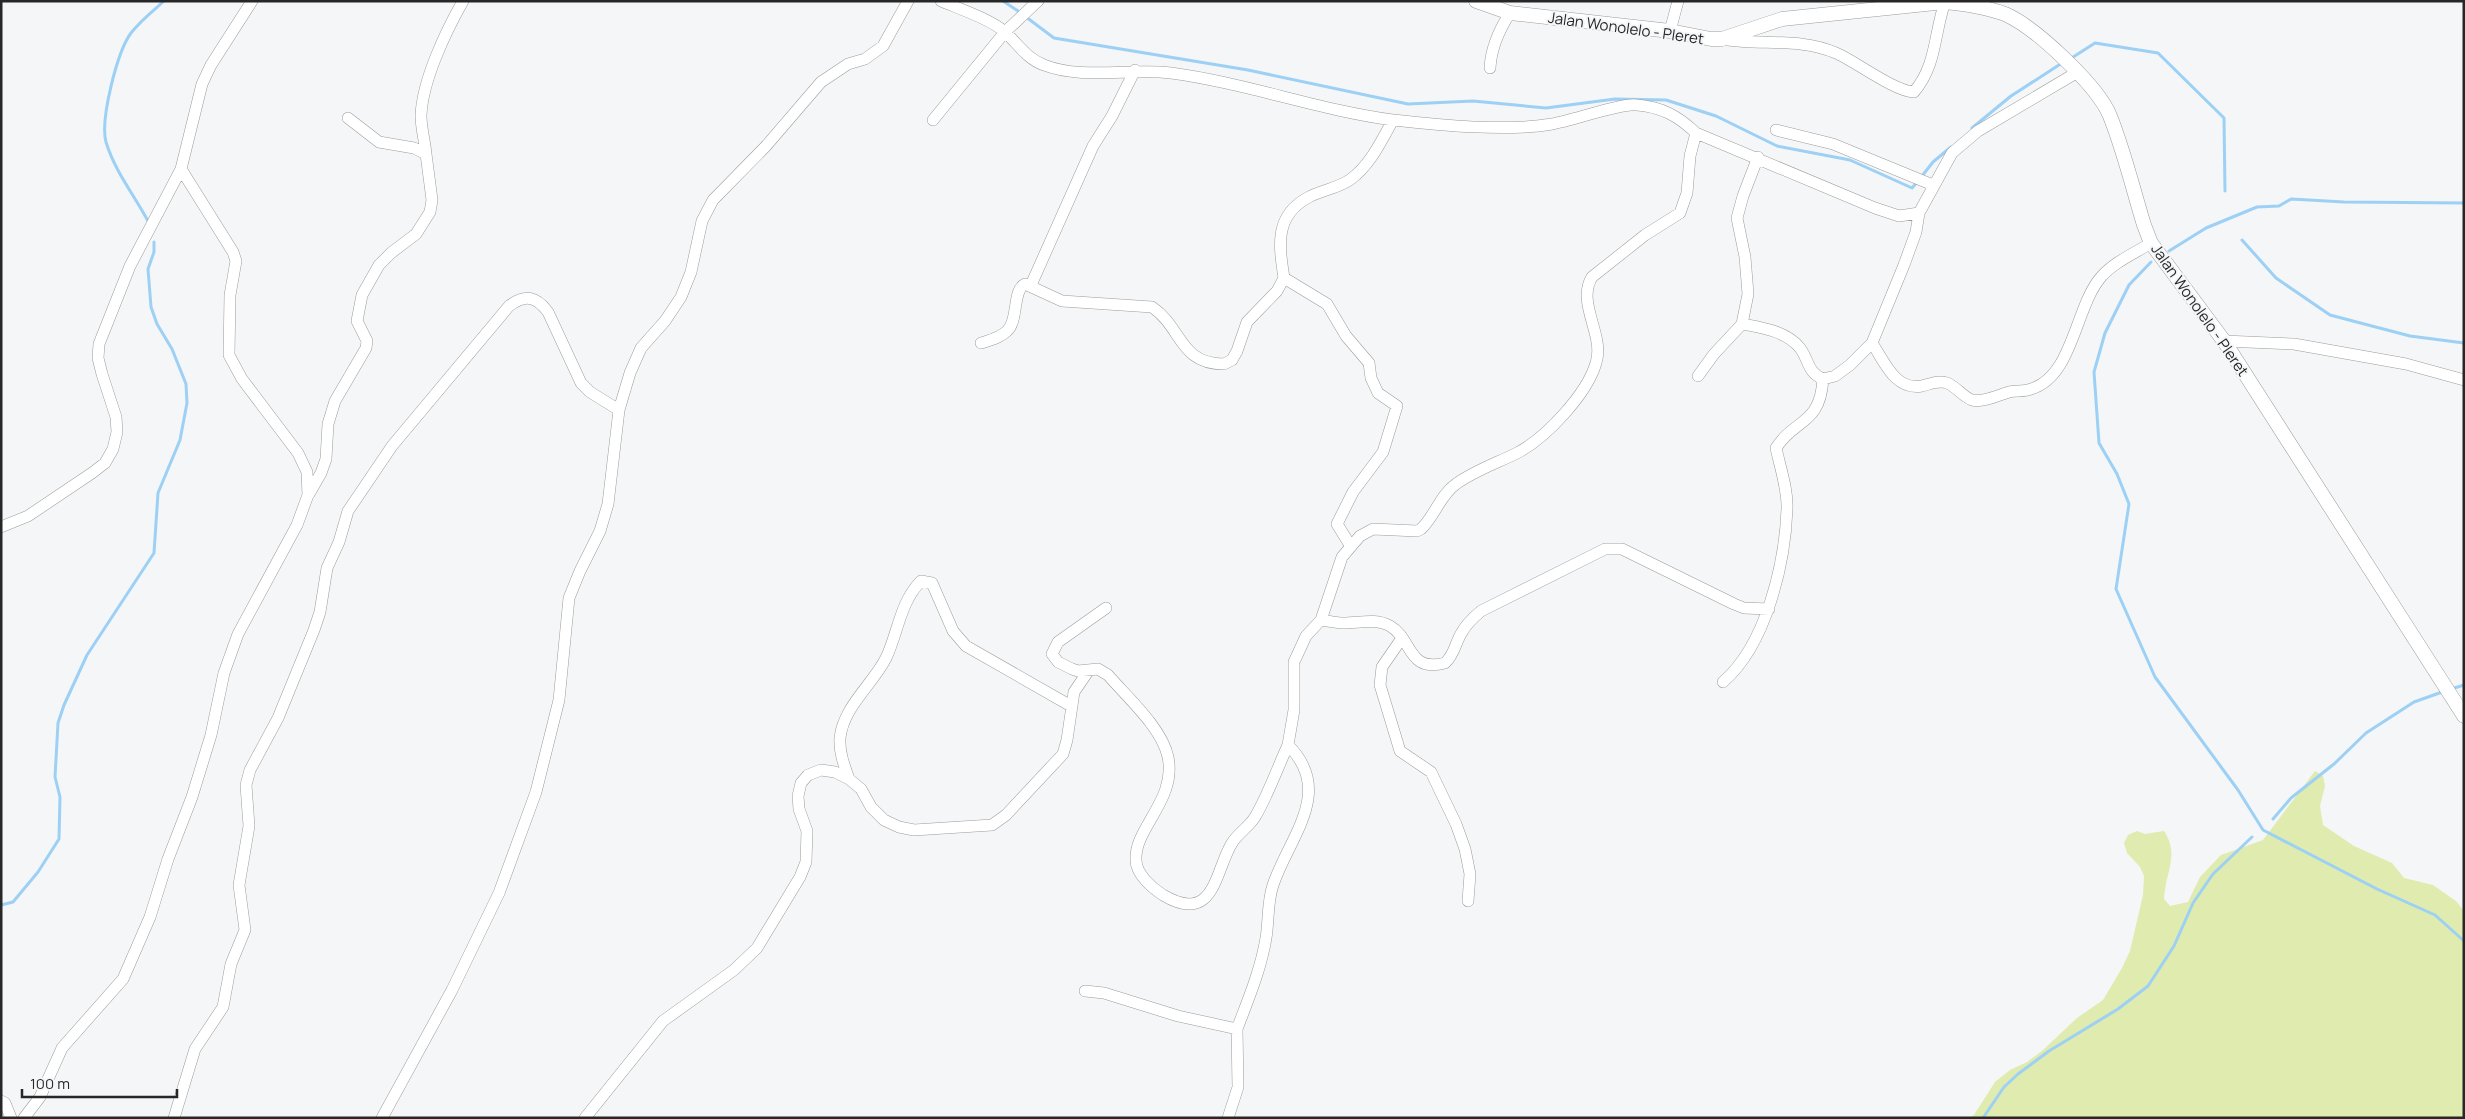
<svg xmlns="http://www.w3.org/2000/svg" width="2465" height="1119" font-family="Manrope,sans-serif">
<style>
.green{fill:#e0ebaf}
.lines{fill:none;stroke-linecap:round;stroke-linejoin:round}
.stream{stroke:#9cd0f5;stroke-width:3}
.minor-casing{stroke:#9b9c9d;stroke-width:12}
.major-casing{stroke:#9b9c9d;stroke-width:15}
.minor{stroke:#fff;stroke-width:11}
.major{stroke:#fff;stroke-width:14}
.labels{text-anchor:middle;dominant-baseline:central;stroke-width:4;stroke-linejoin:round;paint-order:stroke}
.street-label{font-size:15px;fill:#272728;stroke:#f5f6f7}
</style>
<rect width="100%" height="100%" fill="#f5f6f7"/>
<path class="green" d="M2315 771 2323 776 2325 786 2320 806 2323 825 2354 846 2392 863 2404 878 2433 885 2456 901 2464 911V1118H1968L1974 1115 1995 1082 2010 1070 2027 1062 2042 1051 2077 1018 2103 1000 2122 968 2130 951 2143 895 2144 876 2140 867 2127 853 2124 843 2128 835 2137 831 2145 834 2164 831C2180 855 2165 873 2164 899L2170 906 2188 902 2200 877 2221 855 2263 840Z"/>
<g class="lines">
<path class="stream" d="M1003 1 1021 13
M1026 17 1054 38 1248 70 1408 104 1473 101 1546 108 1615 99 1666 100 1716 116 1777 146 1850 160 1912 188 1918 181
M2070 59 2095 43 2158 53 2224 118 2225 191
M1972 128 2011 96 2062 63
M1922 176 1933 162 1951 147
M149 223C135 196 115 172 106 142 100 120 117 52 131 33 140 21 153 11 164 1
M2242 240 2276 278 2330 315 2410 336 2464 343
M2169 251 2206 228 2257 207 2279 206 2291 199 2344 202 2464 203
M2151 262 2129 285 2105 333 2094 372 2099 443 2117 474 2129 504 2116 589 2155 677 2238 790 2263 830 2377 889 2435 915 2464 941
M2451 689 2464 685
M2273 819 2291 798 2334 764 2366 733 2414 702 2445 691
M1 905 13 902 38 872 59 839 60 797 55 777 58 723 64 705 87 655 154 553 158 493 180 440 187 403 186 384 172 349 157 324 151 307 148 269 154 252V242
M1983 1118 2004 1087 2018 1074 2049 1051 2118 1009 2148 986 2174 946 2193 903 2213 874 2252 837"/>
<defs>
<path id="minor" d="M941 1C960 9 990 19 1005 32 1018 44 1027 59 1044 65 1082 80 1131 68 1171 73 1246 83 1318 110 1393 120 1439 125 1506 132 1552 124 1572 121 1620 103 1637 105 1662 107 1678 116 1696 133L1875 208 1899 216 1919 213
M1670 31 1678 1
M1722 39C1760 46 1800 37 1836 53 1855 61 1894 91 1914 92 1937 65 1934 33 1945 2
M1490 68C1491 48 1499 30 1510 13
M933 120 1005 32 1038 1
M1776 130 1833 144 1933 185
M426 154C425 142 421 128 421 116 422 81 446 31 463 1
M1031 285 1093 146 1112 116 1135 70
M1742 324C1763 328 1786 331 1800 348 1809 360 1807 372 1823 379L1835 376 1850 365 1872 343 1904 265 1916 232 1919 213 1952 153 1978 131 2076 73
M2224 341 2294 344 2406 364 2464 380
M981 343C990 340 1000 338 1007 331 1019 320 1012 290 1025 284L1062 301 1152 307C1182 327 1179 364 1224 364L1232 360 1237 351 1247 322 1277 291 1284 278
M1872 343C1884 361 1895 391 1922 386 1930 384 1939 380 1947 383 1957 387 1963 397 1972 400 1982 403 1999 395 2009 392 2016 390 2024 392 2031 389 2073 377 2075 307 2101 277 2114 262 2135 253 2151 243
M1698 376 1714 354 1742 324 1748 294 1745 257 1737 218 1743 196 1758 157
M309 494 321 473 326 459 328 424 335 401 366 348 367 341 357 321 362 295 379 265 391 253 416 234 430 212 432 200 426 154 414 148 379 142 348 118
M1 527 28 516 92 473 105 463 113 449 117 432 116 417 102 374 98 358 99 344 130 266 181 169 202 84 211 65 252 1
M1350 545 1337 524 1353 492 1383 452 1397 406 1378 393 1371 378 1369 363 1346 336 1327 304 1284 278C1279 246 1274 215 1309 197 1322 190 1339 188 1351 179 1371 164 1381 141 1393 120
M1106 608 1058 642 1052 654 1058 662 1072 669 1078 671 1098 669 1108 675C1127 697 1162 728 1168 757 1177 800 1134 828 1136 860 1136 874 1152 888 1163 895 1215 926 1215 870 1232 843 1238 833 1249 827 1255 817 1268 795 1277 769 1288 745
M1321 620C1329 621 1337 623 1344 623 1359 623 1376 618 1390 626 1413 639 1407 673 1445 663 1455 654 1455 643 1462 632 1467 623 1474 617 1481 611L1605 549H1622L1734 604 1744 608 1769 609
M1402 638 1382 667 1380 685 1400 751 1431 772 1456 824 1465 849 1470 874 1468 901
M1723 682C1766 645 1785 564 1787 509 1788 490 1780 467 1776 448 1795 418 1820 426 1823 379
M849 779C844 765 839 752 840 738 843 707 873 684 886 658 898 633 900 602 921 581L932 583 953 631 966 646 1071 706
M1085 991 1104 993 1178 1016 1237 1029C1248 1000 1261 969 1266 938 1269 920 1267 903 1273 885 1289 837 1335 792 1288 745L1294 710V662L1306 636 1321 620 1342 557 1360 536 1373 529 1417 531 1421 529C1435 516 1440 495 1456 484 1474 471 1497 463 1517 453 1546 438 1587 394 1596 363 1605 335 1576 303 1592 277L1645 235 1680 213 1687 193 1690 156 1696 133
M1 1101 5 1103 11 1118
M24 1118 40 1097 62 1048 123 979 150 917 168 859 192 797 211 735 224 673 238 634 297 525 308 495 307 472 298 453 242 379 229 355 230 295 236 261 233 252 181 169
M174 1118 195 1049 223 1007 231 964 245 930 239 885 249 826 246 785 250 770 278 718 314 630 320 612 327 568 339 542 348 511 392 446 509 306C525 294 536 296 548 312L581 383 590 392 619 410
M382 1118 452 990 499 893 536 792 559 700 569 598 580 571 600 531 608 504 619 410 630 373 641 348 665 321 681 297 691 272 702 221 713 200 766 146 821 82 848 64 865 59 883 46 908 1
M585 1118 663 1021 734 970 757 948 800 877 806 862 807 831 799 809 798 796 801 783 808 775 821 770 835 772 849 779 861 789 871 807 884 820 899 827 914 830 992 825 1006 815 1063 754 1067 740 1074 692 1089 670
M1228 1118 1238 1087 1237 1029"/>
<path id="major" d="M1476 1 1510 13 1670 31 1711 39H1722L1782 19 1945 2C1965 4 1986 7 2005 14 2035 27 2098 86 2110 116 2124 151 2133 189 2144 225L2151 243 2224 341 2464 716"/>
</defs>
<use href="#minor" class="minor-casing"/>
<use href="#major" class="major-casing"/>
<use href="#minor" class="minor"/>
<use href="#major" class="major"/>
</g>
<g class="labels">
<g class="street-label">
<text transform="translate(1626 28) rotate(8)">Jalan Wonolelo - Pleret</text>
<text transform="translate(2200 310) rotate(55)">Jalan Wonolelo - Pleret</text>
</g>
</g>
<rect width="2465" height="1119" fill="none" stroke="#272728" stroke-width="5"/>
<path d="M22 1089v8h155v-8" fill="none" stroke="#272728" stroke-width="2.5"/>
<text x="30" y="1089" font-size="15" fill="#272728" stroke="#f5f6f7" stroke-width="4" paint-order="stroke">100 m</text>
</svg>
